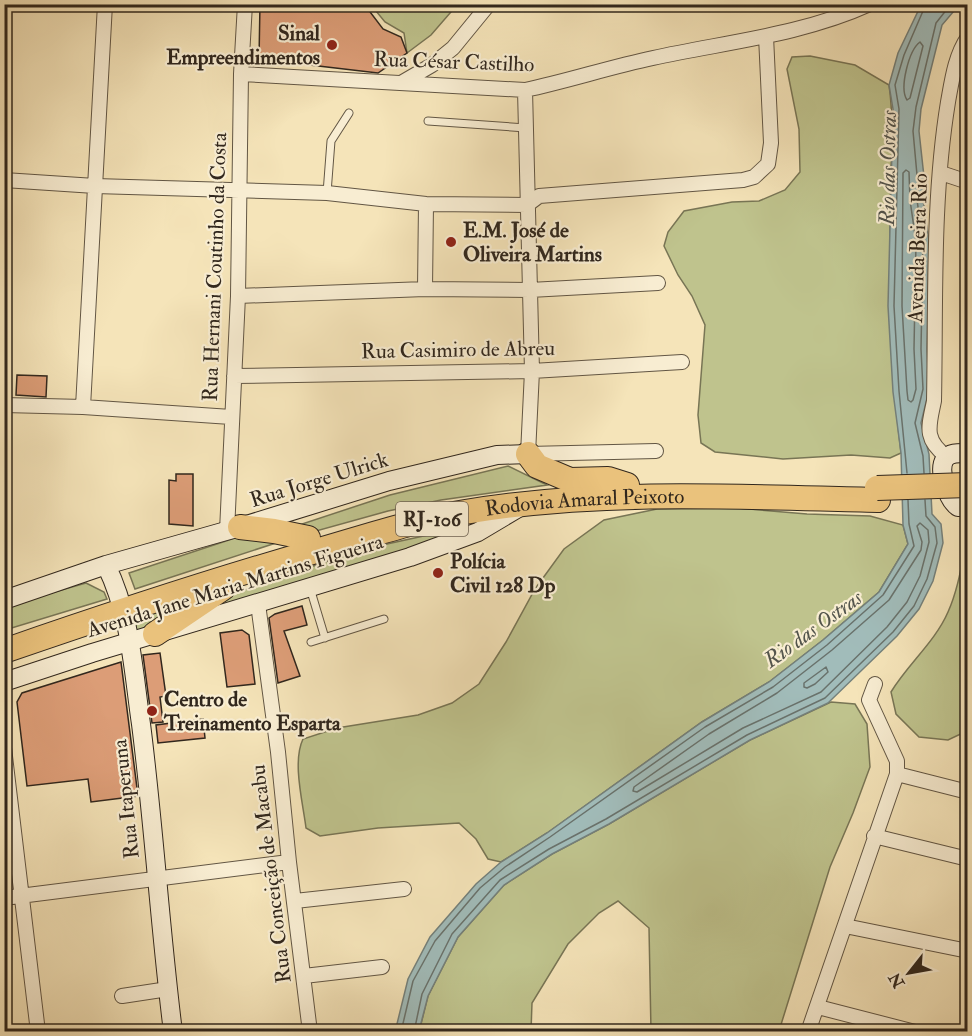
<svg xmlns="http://www.w3.org/2000/svg" width="972" height="1036" font-family="'IM FELL Double Pica',serif">
<style>
.green{fill:#bfc38d;stroke:#787555;stroke-width:1.5}
.water{fill:#a1bcba;stroke:#74807b;stroke-width:1.5}
.lines{fill:none;stroke-linecap:round;stroke-linejoin:round}
.shore{stroke:#69726c;stroke-width:1.5}
.building{fill:#dc9d77;stroke:#31271d;stroke-width:1.5}
.lane-casing{stroke:#625644;stroke-width:9}
.street-casing{stroke:#625644;stroke-width:16}
.secondary-casing{stroke:#31271d;stroke-width:20}
.highway-casing{stroke:#31271d;stroke-width:26}
.lane{stroke:#f8edd2;stroke-width:7}
.street{stroke:#f8edd2;stroke-width:14}
.secondary{stroke:#f8edd2;stroke-width:18}
.highway{stroke:#eac27c;stroke-width:24}
.highway-bridge-casing{stroke:#31271d;stroke-width:26;stroke-linecap:butt}
.highway-bridge{stroke:#eac27c;stroke-width:24}
.poi-dot{fill:#8f2418;stroke:#f8edd2;stroke-width:2}
.labels{text-anchor:middle;dominant-baseline:central;stroke-width:4.5;stroke-linejoin:round;paint-order:stroke}
.shield{fill:#f8edd2;stroke:#6d6253;stroke-width:1.5}
.shield-label{font-size:20px;font-weight:bold;fill:#31271d}
.poi-label{font-size:21px;font-weight:bold;fill:#31271d;stroke:#f8edd2;text-anchor:start}
.street-label{font-size:21px;fill:#31271d;stroke:#f8edd2}
.water-label{font-size:22px;font-style:italic;fill:#53544c;stroke:#f8edd2}
</style>
<rect width="100%" height="100%" fill="#f5e4b9"/>
<filter id="stains"><feTurbulence type="fractalNoise" baseFrequency=".00333" numOctaves="4"/><feColorMatrix values="0 0 0 0 .2 0 0 0 0 .09 0 0 0 0 .02 0 0 0 .5 -.17"/></filter>
<radialGradient id="worn" r=".72"><stop offset=".6" stop-color="#630" stop-opacity="0"/><stop offset="1" stop-color="#630" stop-opacity=".3"/></radialGradient>
<path class="green" d="M371 5H457L431 35 407 53 404 33 385 22Z
M810 56 855 65 889 85C895 127 890 171 890 214 890 294 891 374 901 453L890 458 851 455 783 459 715 452 701 443 698 415 705 325 692 296 678 275 664 246 668 232 684 211 732 202 759 201 785 190 800 172 799 129 787 69 792 57Z
M508 466 547 485 441 500 388 511 309 533 299 525 390 495Z
M737 508 807 514 870 516 903 525 908 544 879 592 823 640 769 682 702 722 547 833 501 862 488 859 476 839 459 823 378 828 320 836 306 828C303 803 292 762 303 739L337 728 418 715 452 703 479 684 506 642 535 589 564 549 604 520 657 509Z
M460 528 461 535 215 610 226 596 331 560 387 544Z
M235 538 279 542 135 589 129 573Z
M967 539V731L948 740 919 737 896 714 891 692C908 664 935 642 948 612 958 590 962 563 967 539Z
M86 583 104 592 107 599 5 630V606Z
M197 599 135 633 132 622 149 614Z
M831 702 855 704 867 724 870 767 853 813 830 867 779 1031H651L649 928 618 901 599 913 568 944 532 1003 531 1031 419 1032 428 996 458 937 504 885 552 854 609 824 750 740Z"/>
<path class="water" d="M921 5H959L942 25 921 109 919 131 925 186 923 199 929 241 927 349 929 390 921 423 929 454 932 514 941 524 943 543 933 581 919 609 897 636 828 703 750 740 609 824 552 854 504 885 458 937 428 996 419 1031 395 1032 408 979 430 937 476 884 501 862 547 833 702 722 769 682 823 640 879 592 908 544 903 525 901 453 893 392 888 306 893 109 889 85 898 53Z"/>
<g class="lines">
<path class="shore" d="M920 42 923 46 910 98 907 100C899 88 909 50 920 42Z
M906 170 909 172 910 200 916 242 914 349 916 389 913 400 911 402 908 400 907 391 902 306 903 173Z
M907 473 899 391 894 306 899 109 895 85 904 55 926 4
M924 473 923 456 915 423 923 389 921 349 923 242 917 200 918 186 913 131 916 107 936 23 951 4
M920 523 928 530 929 542 920 576 907 602 887 627 821 692 743 728 637 792 633 791 634 787 709 734 777 693 832 650 889 600 921 550 922 542 917 526Z
M826 667 828 672 815 684 807 688 804 687V683Z
M401 1032 413 981 435 941 480 888 505 867 550 837 705 727 773 687 827 645 883 595 914 546 909 524 908 500
M414 1032 422 994 452 934 500 880 549 849 606 819 747 735 825 698 893 632 914 606 927 579 937 543 935 527 926 516 925 500"/>
</g>
<path class="building" d="M260 4H364L383 29 401 37 407 53 378 73 259 59Z
M17 375 47 376 46 397 16 395Z
M176 474H193V526L169 524V480L176 481Z
M302 606 307 625 284 631 300 676 278 683 269 618 275 614Z
M242 630 249 635 255 684 227 687 220 633Z
M160 653 166 696 160 697 163 722 152 723 143 655Z
M121 662 138 796 91 802 88 779 27 786 17 702 22 693Z
M203 719 205 738 158 743 156 725Z"/>
<g class="lines">
<defs>
<path id="lane" d="M428 121 526 128
M327 193 331 141 349 113
M310 588 325 638
M311 642 384 619"/>
<path id="street" d="M241 74 525 90C568 81 610 67 653 58 726 42 802 35 870 4
M401 83 432 65 453 48 489 4
M525 90 532 371 528 454 656 451
M941 173 968 182
M4 180 95 186 327 193 426 204 527 205 539 196 743 180 754 177 768 164 771 143 766 36
M425 289 426 204
M238 296 425 289 530 290 658 283
M234 376 532 371 682 362
M4 405 83 407 231 417
M83 407 105 4
M947 457C923 439 929 426 934 401 936 302 932 200 948 102 952 80 955 56 968 37
M227 531 238 296 241 74 245 4
M258 604 278 752 289 862 310 1032
M4 748 38 1032
M897 774 968 792
M874 836 968 859
M4 898 289 862
M295 901 404 889
M845 926 968 951
M304 976 382 967
M122 996 168 989
M818 1007 915 1032
M808 1032 897 774V761L869 700 875 684"/>
<path id="secondary" d="M968 453C960 453 950 452 945 459 937 470 948 500 958 507H968
M106 565C131 616 133 669 141 724 154 826 160 929 173 1032
M4 600 106 565 240 527 389 481 497 455 528 454
M4 682 92 653 410 557 478 532 520 507"/>
<g id="highway">
<path d="M528 454 537 466 570 480 608 479 627 485"/>
<path d="M240 527 274 531 308 538"/>
<path d="M155 634 223 588"/>
<path id="s1" d="M4 651C108 615 211 581 316 551 365 537 415 520 465 512 601 489 740 497 878 500"/>
</g>
</defs>
<use href="#lane" class="lane-casing"/>
<use href="#street" class="street-casing"/>
<use href="#secondary" class="secondary-casing"/>
<use href="#highway" class="highway-casing"/>
<use href="#lane" class="lane"/>
<use href="#street" class="street"/>
<use href="#secondary" class="secondary"/>
<use href="#highway" class="highway"/>
<defs>
<path id="highway-bridge" d="M877 488 968 485"/>
</defs>
<use href="#highway-bridge" class="highway-bridge-casing"/>
<use href="#highway-bridge" class="highway-bridge"/>
</g>
<g class="poi-dot">
<circle cx="332" cy="45" r="6"/>
<circle cx="451" cy="242" r="6"/>
<circle cx="438" cy="573" r="6"/>
<circle cx="152" cy="711" r="6"/>
</g>
<g class="labels">
<rect class="shield" x="396" y="502" width="72" height="34" rx="4.5"/>
<g class="shield-label">
<text x="432" y="519">RJ-106</text>
</g>
<g class="poi-label">
<text x="320" y="33" text-anchor="end">Sinal<tspan x="320" dy="24">Empreendimentos</tspan></text>
<text x="463" y="230">E.M. José de<tspan x="463" dy="24">Oliveira Martins</tspan></text>
<text x="450" y="561">Polícia<tspan x="450" dy="24">Civil 128 Dp</tspan></text>
<text x="164" y="699">Centro de<tspan x="164" dy="24">Treinamento Esparta</tspan></text>
</g>
<g class="street-label">
<text transform="translate(454 62) rotate(2)">Rua César Castilho</text>
<text transform="translate(918 248) rotate(-88)">Avenida Beira Rio</text>
<text transform="translate(215 267) rotate(-88)">Rua Hernani Coutinho da Costa</text>
<text transform="translate(458 350) rotate(-1)">Rua Casimiro de Abreu</text>
<text transform="translate(319 480) rotate(-17)">Rua Jorge Ulrick</text>
<text stroke="none"><textPath href="#s1" startOffset="602">Rodovia Amaral Peixoto</textPath></text>
<text transform="translate(235 586) rotate(-17)">Avenida Jane Maria Martins Figueira</text>
<text transform="translate(126 799) rotate(-96)">Rua Itaperuna</text>
<text transform="translate(271 874) rotate(-97)">Rua Conceição de Macabu</text>
</g>
<g class="water-label">
<text transform="translate(888 168) rotate(-89)">Rio das Ostras</text>
<text transform="translate(813 629) rotate(-36)">Rio das Ostras</text>
</g>
</g>
<rect width="972" height="1036" fill="none" stroke="#f5e4b9" stroke-width="24"/>
<rect x="6" y="6" width="960" height="1024" fill="none" stroke="#31271d" stroke-width="3"/>
<rect x="12" y="12" width="948" height="1012" fill="none" stroke="#31271d" stroke-width="1.5"/>
<g transform="translate(909 973) rotate(239)" stroke="#f8edd2" stroke-width="4.5" paint-order="stroke">
<path d="M0-4.5L10 22L0 15L-10 22Z" fill="#31271d"/>
<text y="-9" font-size="16" font-weight="bold" text-anchor="middle" fill="#31271d">N</text>
</g>
<rect width="100%" height="100%" filter="url(#stains)"/>
<rect width="100%" height="100%" fill="url(#worn)"/>
</svg>
